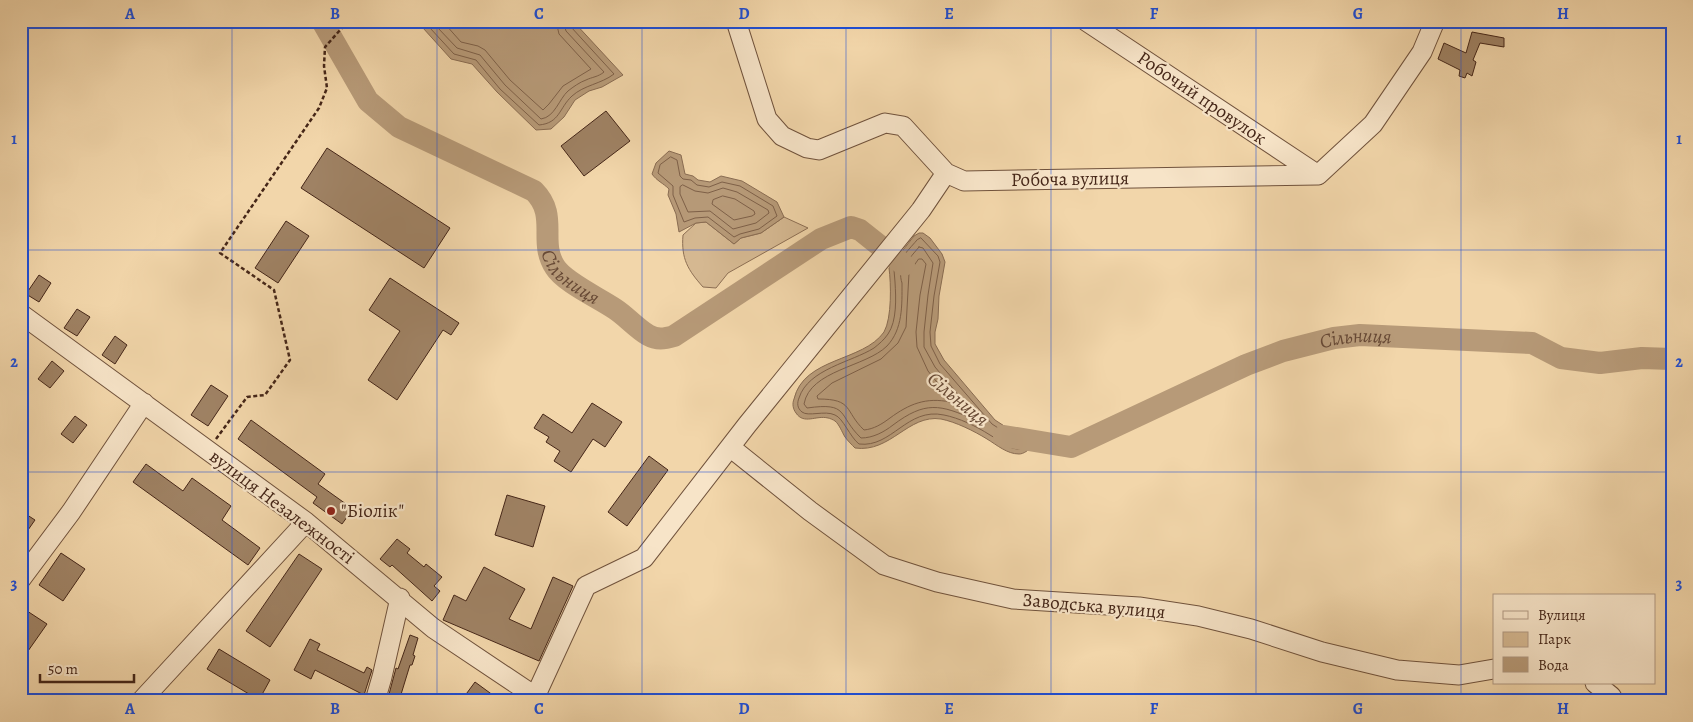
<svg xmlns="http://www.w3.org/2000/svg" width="1693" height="722" font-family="Alegreya,serif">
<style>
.green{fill:#d5b891;stroke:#8d6f54}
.water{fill:#b79a78;stroke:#896c52}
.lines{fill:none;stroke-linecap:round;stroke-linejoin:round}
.shore{stroke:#7e6048;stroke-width:1}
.river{stroke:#b79a78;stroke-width:22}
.building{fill:#9f8264;stroke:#452618}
.minor-casing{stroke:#70523c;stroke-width:21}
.path{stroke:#452618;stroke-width:2.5;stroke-dasharray:4 2.5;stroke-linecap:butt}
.minor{stroke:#f7e4c8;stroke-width:19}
.grid{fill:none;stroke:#1d4ed8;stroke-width:1;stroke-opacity:0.55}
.poi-dot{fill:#8f2418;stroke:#f7e4c8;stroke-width:2}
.labels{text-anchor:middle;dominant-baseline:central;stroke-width:4.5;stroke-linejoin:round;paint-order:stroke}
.street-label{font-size:19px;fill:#452618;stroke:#f7e4c8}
.poi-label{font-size:19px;fill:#452618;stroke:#f7e4c8;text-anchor:start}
.water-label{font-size:20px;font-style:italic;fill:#674935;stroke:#f7e4c8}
.neatline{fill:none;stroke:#1d4ed8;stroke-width:2}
.grid-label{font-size:16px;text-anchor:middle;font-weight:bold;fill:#1d4ed8}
</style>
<rect width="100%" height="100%" fill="#f2d6aa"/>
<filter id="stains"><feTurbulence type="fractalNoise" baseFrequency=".004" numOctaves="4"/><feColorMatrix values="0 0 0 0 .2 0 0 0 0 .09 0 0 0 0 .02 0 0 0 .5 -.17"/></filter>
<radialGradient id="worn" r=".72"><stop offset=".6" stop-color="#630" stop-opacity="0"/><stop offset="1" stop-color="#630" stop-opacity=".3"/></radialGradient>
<path class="green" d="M784 217 808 228 728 273 716 288 703 287C688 270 681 259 683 235L696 223 706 222 734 244 741 238 761 233Z"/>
<path class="water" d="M426 21H573L623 75 602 87 589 91 575 100 564 117 551 129 536 130 497 92 472 64 451 59 423 28Z
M669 151 681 155 685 174 693 176 698 180 710 182 721 176 742 181 777 202 784 217 761 233 741 238 734 244 706 222 696 223 679 232 676 214 668 195 669 189C663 183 657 181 652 174L656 163Z
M919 233H923L930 238 942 254 945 262 939 296 938 319 935 332V344L944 360 995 420 1012 431 1030 436 1033 438 1032 447C1028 450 1024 454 1019 454 1007 454 997 445 987 439 974 431 956 422 941 419 908 414 891 453 855 448 852 445 848 441 845 437 842 432 839 424 835 421 834 420 829 418 828 418 816 415 804 425 796 413 793 409 792 404 794 399 804 357 863 362 884 332 892 318 891 283 889 268L914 236Z"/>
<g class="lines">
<path class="shore" d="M430 21V28L454 54 476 60 500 89 539 125C560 123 559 108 572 96 584 85 601 84 614 74L571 27 569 21
M436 21 437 27 457 48 480 55 505 85 541 119C555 117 559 99 568 91 573 87 580 82 586 80 592 77 598 77 604 72L566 31 563 21
M444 21 445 24 461 42 478 46 485 50 510 80 543 110 549 104 563 86 591 69 559 34 556 21
M671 157 677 160 680 176 683 179 691 180 697 185 709 187 722 182 740 186 773 206 777 216 759 229 740 234 734 237 708 217 695 218 684 222 673 195V186L658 173 660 165Z
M683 185 695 191 708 193 723 188 737 192 768 210 769 213 756 223 733 229 710 211 688 212 680 194V187Z
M723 196 735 199 754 211 755 214 752 216 734 220 712 204 713 200Z
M921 238 938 256 940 262 934 296 930 332 931 346 940 364 992 424 1009 435 1027 440V444C1024 447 1021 449 1017 449 1007 448 999 440 990 435 976 426 959 418 944 415 907 407 892 448 859 444 850 437 843 418 835 415 825 410 808 417 802 412 797 408 797 403 799 398 808 369 852 362 874 348 879 344 884 340 888 334 897 321 896 298 895 282 895 278 894 274 894 270 895 264 912 246 917 240Z
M919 247 923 248 933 263 928 295 924 332V347L935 367 978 418 975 420C940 404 925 401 893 425 884 432 873 438 861 438 837 415 850 402 807 408L804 404C810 370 866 367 887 346 903 329 902 305 902 283 901 280 900 275 901 272 902 266 915 252 919 247Z
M919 259H922L926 264 920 295 916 332 917 347 928 371 952 401 950 402C926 397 909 404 890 418 882 424 874 429 864 430 844 411 854 399 818 399L817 396 832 383 881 359 898 343 906 327 909 273Z"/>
<g class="river">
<path id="s1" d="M322 21 368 101 399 127 534 191C559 216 538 241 555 267 564 282 599 298 615 309 626 316 636 328 648 335 657 340 664 339 674 336L821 239 851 227 860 230 904 265"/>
<path id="s2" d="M1004 436 1071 447 1246 365 1283 351 1334 338 1360 335 1532 343 1561 358 1600 363 1642 358 1672 359"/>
</g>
</g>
<path class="building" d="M1472 32 1504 38V47L1480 43 1473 60 1476 62 1472 76 1467 73 1465 78 1459 76 1460 70 1438 59 1444 43 1466 53Z
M606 111 630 141 584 176 561 146Z
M327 148 450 228 424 268 301 188Z
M286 221 309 236 278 283 255 268Z
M39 275 51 283 39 302 26 294Z
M390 278 459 323 451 335 443 330 397 400 368 380 400 331 369 310Z
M77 309 90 317 77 336 64 328Z
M115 336 127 345 115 364 102 355Z
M52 361 64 371 50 388 38 379Z
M211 385 228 396 208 426 191 415Z
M592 403 622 422 605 447 593 439 571 472 554 461 560 451 546 442 549 437 534 428 543 414 572 433Z
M75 416 87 425 73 443 61 434Z
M251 420 325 474 318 484 353 509 342 524 313 503 317 497 238 439Z
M649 456 668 470 627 526 608 512Z
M146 464 183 491 192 478 231 506 222 520 260 548 248 565 133 482Z
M507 495 545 506 533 547 495 535Z
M21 511 35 520 21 540Z
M397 539 410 549 407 553 424 567 426 564 442 577 434 586 440 591 432 601 392 565 390 567 380 559Z
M61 553 85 569 63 601 39 585Z
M299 554 322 569 270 647 246 631Z
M484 567 525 589 509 619 531 629 553 577 573 586 539 661 443 620 454 595 466 601Z
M21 607 47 624 21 661Z
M410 635 418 638 413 655 415 656 412 665H410L399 701H396L388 698 396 668 398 669Z
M310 639 320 644 317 650 364 673 367 667 372 670 364 695 315 670 311 679 294 670Z
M219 649 270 680 259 700 207 669Z
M475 682 501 701H461Z"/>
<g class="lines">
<defs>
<path id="minor" d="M736 21 767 119 782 136 807 148 819 150 885 123 903 126 946 173 964 181 1318 175 1373 124 1422 52 1435 21
M1086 21 1318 175
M21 314 306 522 433 628 542 701
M730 447 810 511 884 565 937 582 1013 599 1139 607 1198 616 1251 629 1322 652 1397 670 1459 675 1494 669
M21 579 71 512 144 403
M1595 683 1611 696 1614 701
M535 697 586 586 644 558 747 425 921 210 946 173
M141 701 306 522
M375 701 382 677 400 598"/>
</defs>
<use href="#minor" class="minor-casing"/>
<path class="path" d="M216 439 247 397 265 395 290 360 274 290 220 253 319 108 327 88 324 66 325 47 348 21"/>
<use href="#minor" class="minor"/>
</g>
<path class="grid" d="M232 21V701M437 21V701M642 21V701M846 21V701M1051 21V701M1256 21V701M1461 21V701M21 250H1672M21 472H1672"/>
<circle class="poi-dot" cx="331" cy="511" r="5"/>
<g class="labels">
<g class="street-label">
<text transform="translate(1202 98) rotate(34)">Робочий провулок</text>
<text transform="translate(1070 179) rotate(-1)">Робоча вулиця</text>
<text transform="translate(282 507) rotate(37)">вулиця Незалежності</text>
<text transform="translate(1094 606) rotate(5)">Заводська вулиця</text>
</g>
<g class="poi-label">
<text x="341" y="511">"Біолік"</text>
</g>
<g class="water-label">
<text stroke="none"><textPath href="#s1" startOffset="381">Сільниця</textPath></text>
<text stroke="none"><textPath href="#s2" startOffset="375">Сільниця</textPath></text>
<text transform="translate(958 399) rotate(40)">Сільниця</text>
</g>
</g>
<rect width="1693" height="722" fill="none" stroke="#f2d6aa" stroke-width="55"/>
<rect x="1493" y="594" width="162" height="90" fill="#f7e4c8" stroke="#b09882"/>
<rect x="1503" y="611" width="25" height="8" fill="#f7e4c8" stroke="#b09882"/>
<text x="1538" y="620" font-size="15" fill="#452618">Вулиця</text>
<rect x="1503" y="632" width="25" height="15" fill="#d5b891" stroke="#b09882"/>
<text x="1538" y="644" font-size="15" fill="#452618">Парк</text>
<rect x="1503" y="657" width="25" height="15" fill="#b79a78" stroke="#b09882"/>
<text x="1538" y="670" font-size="15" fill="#452618">Вода</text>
<path d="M40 674v8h94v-8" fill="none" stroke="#452618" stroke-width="2.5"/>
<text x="48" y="674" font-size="15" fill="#452618" stroke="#f7e4c8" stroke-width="4" paint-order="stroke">50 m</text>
<rect x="28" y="28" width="1638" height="666" class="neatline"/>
<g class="grid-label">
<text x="130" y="19">A</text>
<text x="335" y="19">B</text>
<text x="539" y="19">C</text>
<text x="744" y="19">D</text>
<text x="949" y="19">E</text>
<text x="1154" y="19">F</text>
<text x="1358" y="19">G</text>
<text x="1563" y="19">H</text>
<text x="14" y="144">1</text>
<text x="1679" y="144">1</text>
<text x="14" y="367">2</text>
<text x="1679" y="367">2</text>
<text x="14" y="589">3</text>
<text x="1679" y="589">3</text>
<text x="130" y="714">A</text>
<text x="335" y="714">B</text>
<text x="539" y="714">C</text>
<text x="744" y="714">D</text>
<text x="949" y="714">E</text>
<text x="1154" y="714">F</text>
<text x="1358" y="714">G</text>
<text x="1563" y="714">H</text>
</g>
<rect width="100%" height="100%" filter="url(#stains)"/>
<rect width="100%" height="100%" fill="url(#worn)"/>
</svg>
